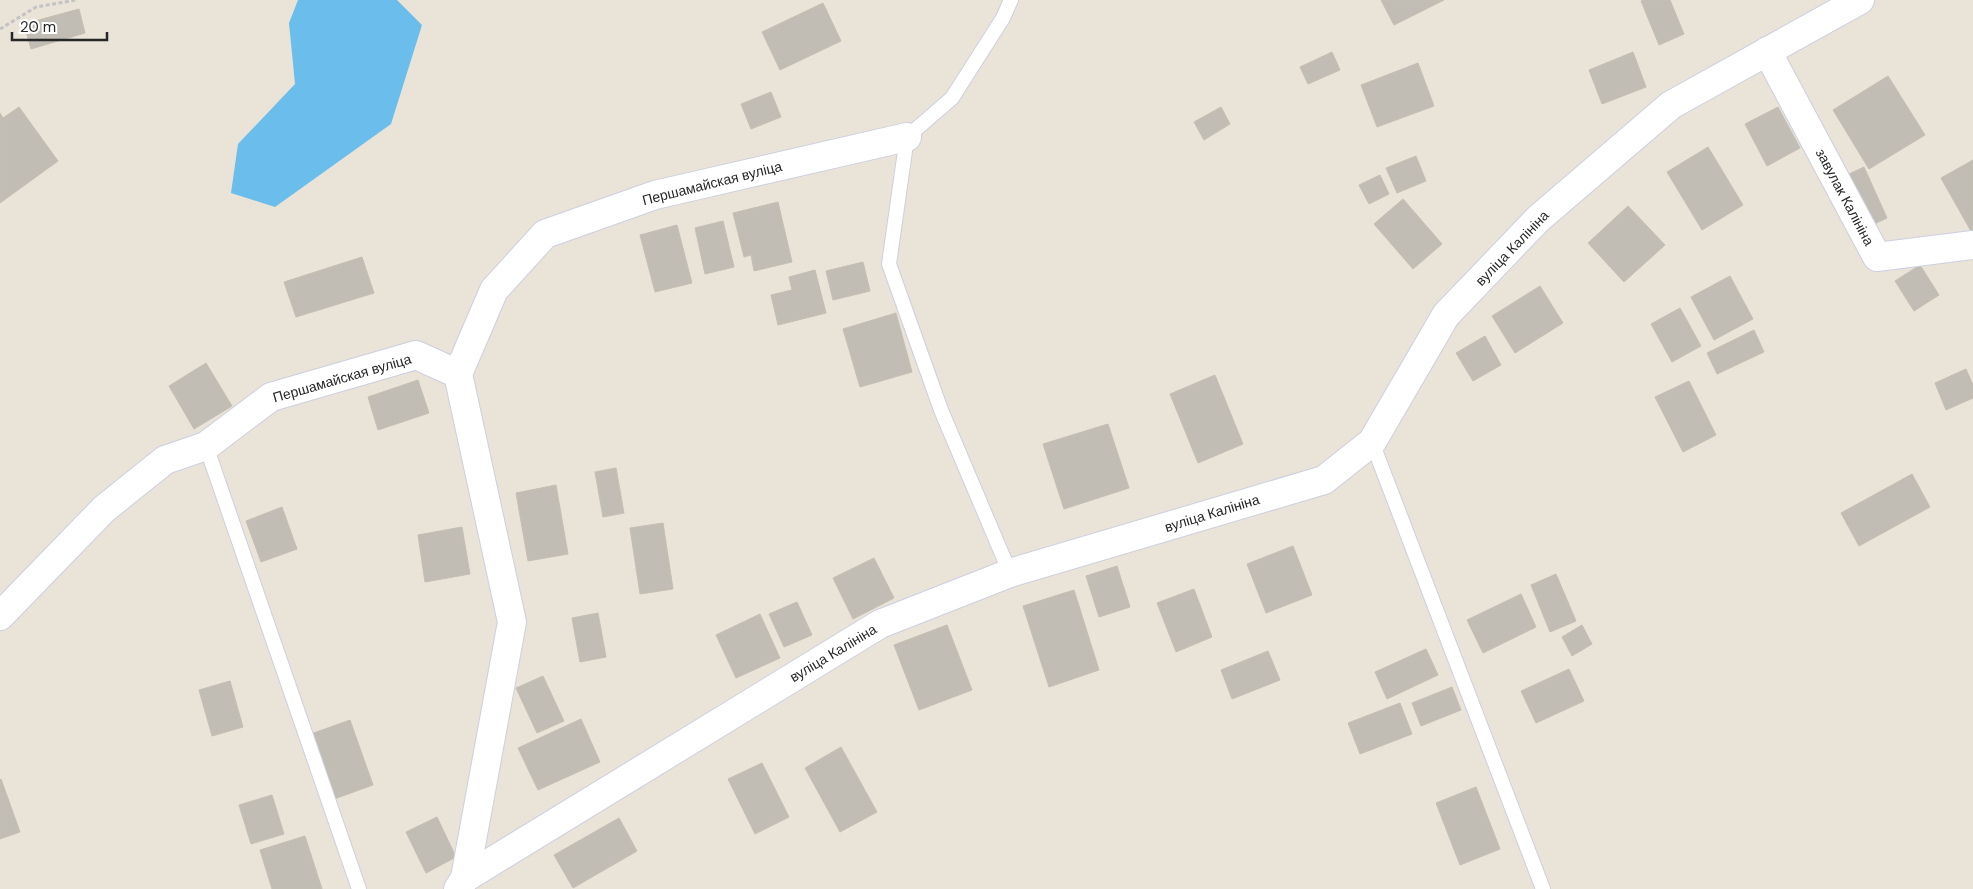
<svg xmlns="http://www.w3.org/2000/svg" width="1973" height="889" font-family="'DM Sans',sans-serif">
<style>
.water{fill:#6bbdeb}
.building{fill:#c1bdb5;stroke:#c4bfb2}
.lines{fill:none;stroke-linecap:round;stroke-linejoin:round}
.lane-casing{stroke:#cdcfe0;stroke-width:16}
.street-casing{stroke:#cdcfe0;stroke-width:30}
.secondary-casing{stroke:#cdcfe0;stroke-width:30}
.path{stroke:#c3c3c3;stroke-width:3;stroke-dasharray:4 2.5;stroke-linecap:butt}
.lane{stroke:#fff;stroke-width:14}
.street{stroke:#fff;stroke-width:28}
.secondary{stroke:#fff;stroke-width:28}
.labels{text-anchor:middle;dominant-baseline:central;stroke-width:5;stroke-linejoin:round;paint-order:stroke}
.street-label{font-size:14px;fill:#272727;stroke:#fff}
</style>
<rect width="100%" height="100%" fill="#e9e3d8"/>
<path class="water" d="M298 0H397L422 25 391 124 275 207 231 193 238 144 295 84 289 23Z"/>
<path class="building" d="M1381 0H1444L1394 25Z
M1644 0H1670L1684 34 1659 45 1641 1Z
M823 3 841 41 780 70 762 32Z
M79 9 85 33 31 49 24 24Z
M1332 52 1340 70 1308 84 1300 67Z
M1633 52 1646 87 1602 104 1589 70Z
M1418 63 1434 106 1377 127 1361 85Z
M1888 76 1925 135 1869 169 1833 110Z
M771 92 781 117 751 129 741 104Z
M19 107 58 161 0 203V113L3 118Z
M1221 107 1230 124 1204 140 1194 122Z
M1778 107 1800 148 1767 166 1745 124Z
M1708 147 1743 205 1702 230 1667 172Z
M1416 156 1426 181 1397 193 1386 168Z
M1973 160V233H1972L1941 178Z
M1864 167 1887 218 1868 227 1845 176Z
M1380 175 1389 194 1369 204 1359 185Z
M1403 199 1442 244 1413 269 1374 224Z
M778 202 792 262 754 271 751 255 744 257 733 213Z
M1628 206 1665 245 1624 282 1588 243Z
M723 221 734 267 705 274 695 228Z
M677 225 692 283 655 292 640 235Z
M362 257 374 293 296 317 284 282Z
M863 262 870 291 833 300 826 271Z
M1920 265 1939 295 1914 311 1895 281Z
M815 270 826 313 778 325 771 295 792 290 789 277Z
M1730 276 1753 319 1714 340 1691 297Z
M1540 286 1563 323 1515 353 1492 316Z
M1680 308 1701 346 1672 362 1651 324Z
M896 313 912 372 860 387 843 329Z
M1754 330 1764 352 1717 374 1707 353Z
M1485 336 1501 365 1473 381 1456 353Z
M206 363 232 406 194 429 169 386Z
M1966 369 1973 385V398L1946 410 1935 383Z
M1215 375 1243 444 1198 463 1170 394Z
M418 380 429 413 378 430 368 397Z
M1689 381 1716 435 1683 452 1655 397Z
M1108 424 1129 488 1064 509 1043 444Z
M616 468 624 513 603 517 595 472Z
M1912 474 1930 507 1859 546 1841 513Z
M556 485 568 554 528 561 516 493Z
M282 507 297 549 261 562 246 521Z
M663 523 673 589 640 594 630 528Z
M462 527 470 574 425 582 418 535Z
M1293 546 1312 595 1266 613 1247 564Z
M874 558 894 598 853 619 833 578Z
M1117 566 1130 607 1099 617 1086 576Z
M1556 574 1576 621 1550 632 1531 585Z
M1194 589 1212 637 1176 652 1157 603Z
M1074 590 1099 670 1049 687 1023 606Z
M1521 594 1536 627 1483 653 1467 620Z
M797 602 812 635 784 647 769 614Z
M598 613 606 657 580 662 572 618Z
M760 614 780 658 736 678 716 635Z
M947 625 972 690 919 710 894 645Z
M1582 625 1592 644 1572 656 1562 637Z
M1426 649 1438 675 1387 699 1375 672Z
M1268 651 1280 680 1232 699 1221 670Z
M1569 669 1584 701 1536 723 1521 691Z
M543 676 564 721 537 733 516 688Z
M230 681 243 727 212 736 199 690Z
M1452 687 1461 710 1421 726 1412 703Z
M1400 703 1412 734 1360 754 1348 723Z
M581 719 600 762 538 790 518 748Z
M350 720 373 785 334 799 311 734Z
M841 747 877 812 840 832 805 768Z
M762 763 789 817 755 834 728 779Z
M1 779 20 832 0 839V780Z
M1476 787 1500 849 1460 865 1436 803Z
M272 795 284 834 251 844 239 805Z
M437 817 456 857 426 873 406 832Z
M619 818 637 851 573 888 554 855Z
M305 836 322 889H272L260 850Z"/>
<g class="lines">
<defs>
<path id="lane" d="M1372 442 1543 889
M206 446 359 889
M1010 573 941 410 889 264 907 137 952 98 1003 18 1011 0"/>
<path id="street" d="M1767 51 1877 257 1973 245
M458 374 512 622 465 878
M0 616 104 509 165 460 206 446 271 397 416 355 458 374 494 290 545 234 655 195 907 137"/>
<path id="secondary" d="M458 889 465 878 880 624 1010 573 1324 480 1372 442 1446 315 1538 219 1671 105 1860 0"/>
</defs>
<use href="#lane" class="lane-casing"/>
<use href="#street" class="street-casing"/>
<use href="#secondary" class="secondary-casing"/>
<path class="path" d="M0 29 36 7 76 0"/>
<use href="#lane" class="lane"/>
<use href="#street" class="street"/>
<use href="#secondary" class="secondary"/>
</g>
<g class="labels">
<g class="street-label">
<text transform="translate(712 183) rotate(-14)">Першамайская вуліца</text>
<text transform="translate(1845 197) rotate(62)">завулак Калініна</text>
<text transform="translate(1512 248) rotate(-46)">вуліца Калініна</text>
<text transform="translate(342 378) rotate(-16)">Першамайская вуліца</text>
<text transform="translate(1212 513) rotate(-17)">вуліца Калініна</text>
<text transform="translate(833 653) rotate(-31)">вуліца Калініна</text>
</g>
</g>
<path d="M12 32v8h95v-8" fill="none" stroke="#272727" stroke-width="2.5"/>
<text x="20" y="32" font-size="15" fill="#272727" stroke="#ffffff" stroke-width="4" paint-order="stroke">20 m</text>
</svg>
